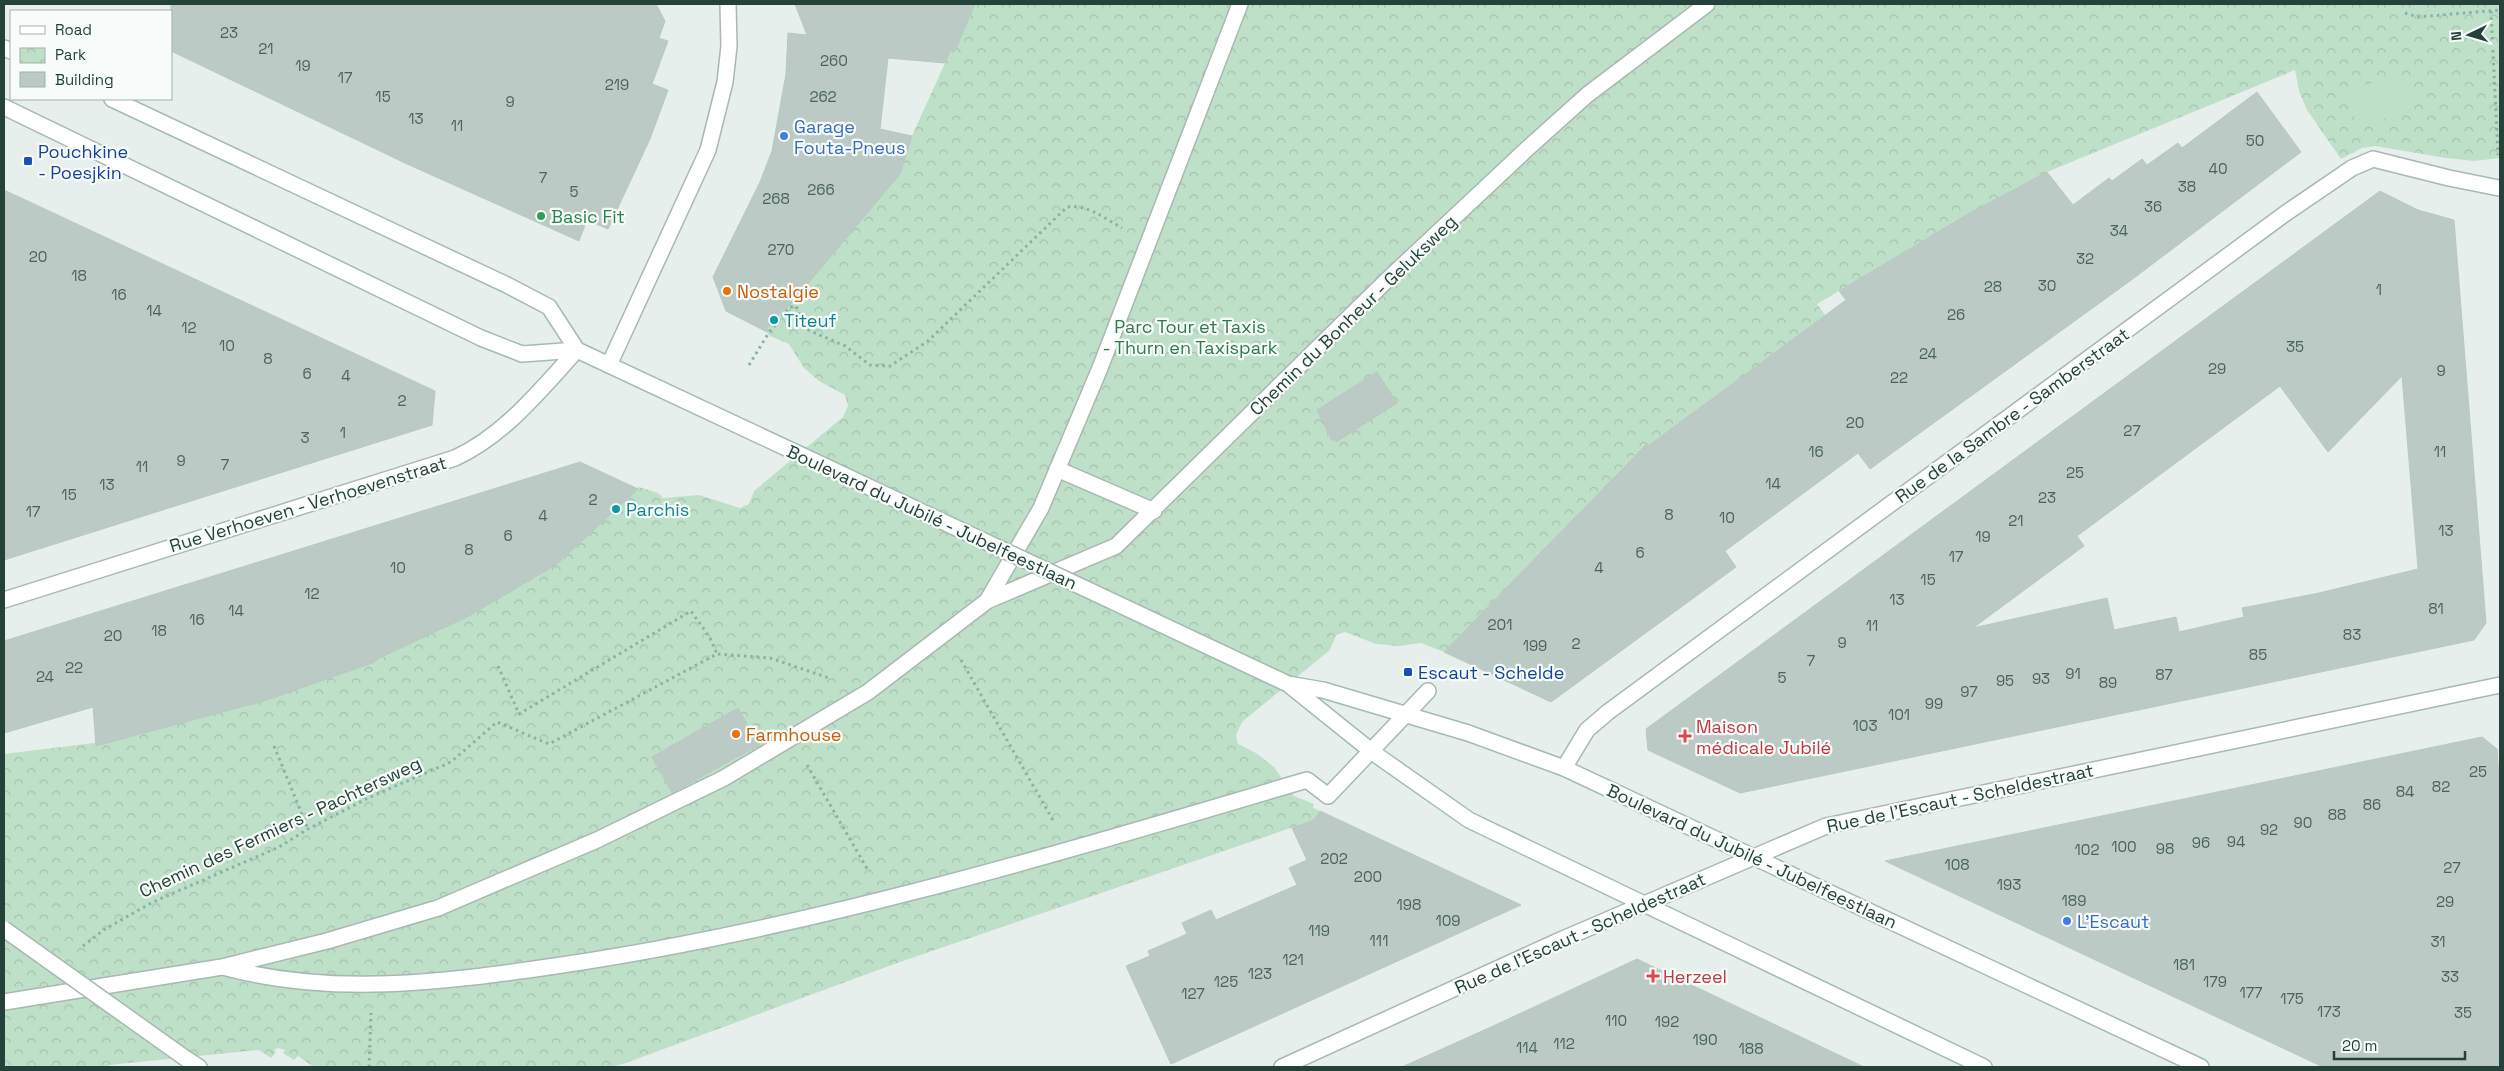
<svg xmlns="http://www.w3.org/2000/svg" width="2504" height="1071" font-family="'Space Grotesk',sans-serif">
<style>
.park{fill:url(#park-crowns)}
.pitch{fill:#bfe0c8}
.building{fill:#bbcac4;stroke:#b8c9c2;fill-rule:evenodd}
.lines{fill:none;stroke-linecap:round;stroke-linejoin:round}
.street-casing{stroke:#a8b8b2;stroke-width:18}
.secondary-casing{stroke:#a4bbb3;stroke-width:18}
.path{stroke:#86b3a5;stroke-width:3;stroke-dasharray:2.5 4;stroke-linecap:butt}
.street{stroke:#fff;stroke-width:15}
.secondary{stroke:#fff;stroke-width:15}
.street-bridge-casing{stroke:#a8b8b2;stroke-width:18;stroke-linecap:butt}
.secondary-bridge-casing{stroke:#a4bbb3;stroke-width:18;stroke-linecap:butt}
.street-bridge{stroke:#fff;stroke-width:15}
.secondary-bridge{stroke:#fff;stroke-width:15}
.shop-dot{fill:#3f7fe0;stroke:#f7fbf9;stroke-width:2}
.transit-dot{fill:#1a4fb4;stroke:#f7fbf9;stroke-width:2}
.leisure-dot{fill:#2e9e5b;stroke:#f7fbf9;stroke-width:2}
.food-dot{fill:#e8710a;stroke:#f7fbf9;stroke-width:2}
.culture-dot{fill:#0f9aa8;stroke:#f7fbf9;stroke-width:2}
.health-dot{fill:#e0444e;stroke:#f7fbf9;stroke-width:2}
.labels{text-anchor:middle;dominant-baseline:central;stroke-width:4.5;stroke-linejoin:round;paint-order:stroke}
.number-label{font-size:15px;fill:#4a645c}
.shop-label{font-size:18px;fill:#366cbe;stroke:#f7fbf9;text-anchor:start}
.transit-label{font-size:18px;fill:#164399;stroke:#f7fbf9;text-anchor:start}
.leisure-label{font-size:18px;fill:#27864d;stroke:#f7fbf9;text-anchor:start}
.food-label{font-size:18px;fill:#c56008;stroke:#f7fbf9;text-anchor:start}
.street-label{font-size:18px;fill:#24423a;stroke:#f7fbf9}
.culture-label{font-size:18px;fill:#0d838f;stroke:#f7fbf9;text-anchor:start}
.park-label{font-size:18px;fill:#2d7a4b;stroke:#f7fbf9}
.health-label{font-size:18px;fill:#be3a42;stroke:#f7fbf9;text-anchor:start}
</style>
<defs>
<pattern id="park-crowns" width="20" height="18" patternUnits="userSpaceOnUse" patternTransform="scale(1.25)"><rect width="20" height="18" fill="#bfe0c8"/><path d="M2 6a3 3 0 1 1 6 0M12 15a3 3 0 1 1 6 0" fill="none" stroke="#a4c1ad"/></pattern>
</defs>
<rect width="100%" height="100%" fill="#e6efeb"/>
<path class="park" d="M975 4H2500V158L2474 161 2446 158 2375 146 2362 148 2341 159 2307 110 2299 91 2295 70 2047 172 1968 214 1817 304 1825 315 1822 318 1648 446 1645 444 1444 652 1421 643 1399 646 1376 644 1345 632 1336 635 1330 650 1242 722 1236 735 1238 744 1256 753 1274 767 1294 796 1314 804 1313 808 1320 811 1314 820 900 962 623 1064 610 1067H314L298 1056 294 1060 283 1053 285 1050 278 1048 274 1050 276 1052 271 1058 259 1050 109 1065 110 1067H4V754L119 740 357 668 466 617 541 574 558 563 639 487 658 493 663 498 699 495 740 508 749 504 754 491 843 417 848 406 845 395 819 381 804 368 789 344 770 336 765 331 902 167 912 136 945 63 950 51H955Z"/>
<path class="pitch" d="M2396 77 2405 82 2411 91C2411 96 2411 102 2408 106 2400 118 2365 126 2354 117L2348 105 2350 93 2356 87Z"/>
<path class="building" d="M171 4H656L665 21 659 38 668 41 652 84 668 90 650 139 608 229 587 220 579 241 407 164 171 51Z
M795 4H975L955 51H950L945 63 888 58 880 129 912 136 900 174 785 311 783 310 765 331 726 311 713 277 760 182 772 151 786 74 788 33 807 35Z
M2257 92 2301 152 2130 281 1870 469 1858 453 1725 551 1736 567 1551 702 1444 652 1646 444 1648 446 1846 300 1839 291 1968 214 2047 172 2073 205 2109 178 2112 181 2142 159 2147 165 2178 143 2182 148Z
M4 190 435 391 432 425 4 560Z
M2380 191 2418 210 2454 220 2486 623 2474 640 1740 793 1648 750 1646 729ZM2402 376 2418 569 2319 593 2242 608 2244 617 2179 632 2176 617 2114 630 2107 598 1973 628 2084 546 2077 536 2280 386 2328 452Z
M1377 372 1397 403 1336 442 1335 439 1332 441 1317 410Z
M580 462 638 489 556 565 467 617 375 660V662L267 700 96 746 93 707 4 733V641Z
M738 708 759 745 672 793 652 757Z
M2482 737 2497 749 2500 793V1067H2323L1885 861Z
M1320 811 1521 905 1171 1064 1126 966 1150 956 1148 951 1187 934 1182 923 1211 910 1216 920 1297 885 1289 868 1307 860 1292 828 1314 820Z
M1637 959 1864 1067H1402L1491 1027Z"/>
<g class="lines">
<defs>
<path id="street" d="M609 365 708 150 725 82 729 46 728 4
M1057 469 1154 511
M4 600 455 458C505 435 540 390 577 350
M987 601 1116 546 1385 282 1528 148 1587 95 1707 4
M1564 768 1587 730 1608 712 2286 213 2352 168 2373 159 2449 178 2499 188
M223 967C332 997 445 982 555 966 810 929 1060 853 1307 780L1328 796 1428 691
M4 1002 222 967 327 941 438 908 597 840 724 778 868 692 987 601 1041 508 1100 368 1240 4
M185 1058 199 1067
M1282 1067 1556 942 1826 826 2500 685"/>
<path id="secondary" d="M4 48 11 51
M112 99 507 285 549 307 577 350
M4 107 481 338 522 354 577 350 799 454
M1288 684 1323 690 1468 733 1564 768 2201 1067
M1289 685 1375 754 1469 820 1984 1067"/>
</defs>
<use href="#street" class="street-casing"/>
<use href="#secondary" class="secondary-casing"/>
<path class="path" d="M2491 11 2498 155
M2405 13 2418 17 2500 10
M749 365 768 334 790 307 796 306 806 329 845 346 870 365 890 366 928 341 1067 207C1087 204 1104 218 1122 228
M961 660 1054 822
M498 666 519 714 691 611 710 638 717 654
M274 746 308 829
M807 765 869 872
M83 946 105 929 153 902 279 847 308 829 368 798 451 762 497 722 549 744 717 654 770 658 829 678
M369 1067 371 1013"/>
<use href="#street" class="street"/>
<use href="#secondary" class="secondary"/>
<defs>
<path id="street-bridge" d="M4 929 185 1058"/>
<path id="secondary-bridge" d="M799 454 1288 684"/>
</defs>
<use href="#street-bridge" class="street-bridge-casing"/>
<use href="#secondary-bridge" class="secondary-bridge-casing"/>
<use href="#street-bridge" class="street-bridge"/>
<use href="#secondary-bridge" class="secondary-bridge"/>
</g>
<g class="shop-dot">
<circle cx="784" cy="136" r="5"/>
<circle cx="2067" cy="921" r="5"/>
</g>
<g class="transit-dot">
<rect x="23" y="156" width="10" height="10" rx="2.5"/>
<rect x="1403" y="667" width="10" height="10" rx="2.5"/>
</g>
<circle class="leisure-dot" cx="541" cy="216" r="5"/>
<g class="food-dot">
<circle cx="727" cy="291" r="5"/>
<circle cx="736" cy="734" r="5"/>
</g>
<g class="culture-dot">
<circle cx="774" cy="320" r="5"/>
<circle cx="616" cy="509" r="5"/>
</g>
<g class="health-dot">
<path d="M1682.5 728.5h5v5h5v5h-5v5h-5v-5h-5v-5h5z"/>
<path d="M1650.5 968.5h5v5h5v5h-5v5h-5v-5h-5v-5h5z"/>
</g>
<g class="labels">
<g class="number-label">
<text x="229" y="32">23</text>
<text x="266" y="48">21</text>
<text x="834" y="60">260</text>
<text x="303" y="65">19</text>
<text x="345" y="77">17</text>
<text x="617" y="84">219</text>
<text x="383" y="96">15</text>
<text x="823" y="96">262</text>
<text x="510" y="101">9</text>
<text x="416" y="118">13</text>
<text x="457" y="125">11</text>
<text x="2255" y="140">50</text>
<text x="2218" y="168">40</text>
<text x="543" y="177">7</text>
<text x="2187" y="186">38</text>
<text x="821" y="189">266</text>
<text x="574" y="191">5</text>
<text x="776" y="198">268</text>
<text x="2153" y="206">36</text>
<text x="2119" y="230">34</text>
<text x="781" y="249">270</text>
<text x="38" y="256">20</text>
<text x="2085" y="258">32</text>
<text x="79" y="275">18</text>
<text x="2047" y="285">30</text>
<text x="1993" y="286">28</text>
<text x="2379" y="289">1</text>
<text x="119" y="294">16</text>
<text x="154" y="310">14</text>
<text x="1956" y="314">26</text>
<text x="189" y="327">12</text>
<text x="227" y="345">10</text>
<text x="2295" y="346">35</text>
<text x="1928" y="353">24</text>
<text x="268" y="358">8</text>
<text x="2217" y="368">29</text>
<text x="2441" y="370">9</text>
<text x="307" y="373">6</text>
<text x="346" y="375">4</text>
<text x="1899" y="377">22</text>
<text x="402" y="400">2</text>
<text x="1855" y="422">20</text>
<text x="2132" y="430">27</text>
<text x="343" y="432">1</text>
<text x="305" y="437">3</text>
<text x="1816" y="451">16</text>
<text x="2440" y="451">11</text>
<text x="181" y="460">9</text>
<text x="225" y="464">7</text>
<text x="142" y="466">11</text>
<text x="2075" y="472">25</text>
<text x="1773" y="483">14</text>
<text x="107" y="484">13</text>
<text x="69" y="494">15</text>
<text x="2047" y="497">23</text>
<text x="593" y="499">2</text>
<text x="33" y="511">17</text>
<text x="1669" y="514">8</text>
<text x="543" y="515">4</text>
<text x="1727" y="517">10</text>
<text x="2016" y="520">21</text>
<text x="2446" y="530">13</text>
<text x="508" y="535">6</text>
<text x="1983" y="536">19</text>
<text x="469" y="549">8</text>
<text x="1640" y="552">6</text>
<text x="1956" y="556">17</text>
<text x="398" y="567">10</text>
<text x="1599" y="567">4</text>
<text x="1928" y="579">15</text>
<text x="312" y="593">12</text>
<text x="1897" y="599">13</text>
<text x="2436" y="608">81</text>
<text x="236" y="610">14</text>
<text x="197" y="619">16</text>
<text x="1500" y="624">201</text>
<text x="1872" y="625">11</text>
<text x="159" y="630">18</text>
<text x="2352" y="634">83</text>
<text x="113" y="635">20</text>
<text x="1842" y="642">9</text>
<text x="1576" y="643">2</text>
<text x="1535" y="645">199</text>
<text x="2258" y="654">85</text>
<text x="1811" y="660">7</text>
<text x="74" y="667">22</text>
<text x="2073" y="673">91</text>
<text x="2164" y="674">87</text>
<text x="45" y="676">24</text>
<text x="1782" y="677">5</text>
<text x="2041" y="678">93</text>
<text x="2005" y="680">95</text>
<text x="2108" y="682">89</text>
<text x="1969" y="691">97</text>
<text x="1934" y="703">99</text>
<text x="1899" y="714">101</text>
<text x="1865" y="725">103</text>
<text x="2478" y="771">25</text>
<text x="2441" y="786">82</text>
<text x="2405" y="791">84</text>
<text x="2372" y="804">86</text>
<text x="2337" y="814">88</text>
<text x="2303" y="822">90</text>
<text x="2269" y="829">92</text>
<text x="2236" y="841">94</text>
<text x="2201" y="842">96</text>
<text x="2124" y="846">100</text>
<text x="2165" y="848">98</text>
<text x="2087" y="849">102</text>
<text x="1334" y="858">202</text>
<text x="1957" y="864">108</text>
<text x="2452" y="867">27</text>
<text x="1368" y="876">200</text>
<text x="2009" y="884">193</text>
<text x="2074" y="900">189</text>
<text x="2445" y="901">29</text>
<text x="1409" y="904">198</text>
<text x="1448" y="920">109</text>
<text x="1319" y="930">119</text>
<text x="1379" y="940">111</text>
<text x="2438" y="941">31</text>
<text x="1293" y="959">121</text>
<text x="2184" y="964">181</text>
<text x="1260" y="973">123</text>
<text x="2450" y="976">33</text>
<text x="1226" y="981">125</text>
<text x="2215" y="981">179</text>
<text x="2251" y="992">177</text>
<text x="1193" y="993">127</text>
<text x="2292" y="998">175</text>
<text x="2329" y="1011">173</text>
<text x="2463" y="1012">35</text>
<text x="1616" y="1020">110</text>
<text x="1667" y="1021">192</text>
<text x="1705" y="1039">190</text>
<text x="1564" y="1043">112</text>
<text x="1527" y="1047">114</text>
<text x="1751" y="1048">188</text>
</g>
<g class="shop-label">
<text x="794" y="126">Garage<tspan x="794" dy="21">Fouta-Pneus</tspan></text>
<text x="2077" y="921">L'Escaut</text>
</g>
<g class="transit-label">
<text x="38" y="151">Pouchkine<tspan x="38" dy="21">- Poesjkin</tspan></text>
<text x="1418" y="672">Escaut - Schelde</text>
</g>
<g class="leisure-label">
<text x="551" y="216">Basic Fit</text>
</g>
<g class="food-label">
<text x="737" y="291">Nostalgie</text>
<text x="746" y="734">Farmhouse</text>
</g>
<g class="street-label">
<text transform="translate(1353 315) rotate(-44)">Chemin du Bonheur - Geluksweg</text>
<text transform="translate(2012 415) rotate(-36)">Rue de la Sambre - Samberstraat</text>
<text transform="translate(308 504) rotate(-17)">Rue Verhoeven - Verhoevenstraat</text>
<text transform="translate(932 517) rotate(25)">Boulevard du Jubilé - Jubelfeestlaan</text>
<text transform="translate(1960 798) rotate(-12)">Rue de l'Escaut - Scheldestraat</text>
<text transform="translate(280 827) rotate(-25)">Chemin des Fermiers - Pachtersweg</text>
<text transform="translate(1752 856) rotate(25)">Boulevard du Jubilé - Jubelfeestlaan</text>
<text transform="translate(1580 933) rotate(-24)">Rue de l'Escaut - Scheldestraat</text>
</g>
<g class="culture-label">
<text x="784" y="320">Titeuf</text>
<text x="626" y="509">Parchis</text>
</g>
<g class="park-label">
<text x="1190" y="326">Parc Tour et Taxis<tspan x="1190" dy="21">- Thurn en Taxispark</tspan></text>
</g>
<g class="health-label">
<text x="1696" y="726">Maison<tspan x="1696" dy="21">médicale Jubilé</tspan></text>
<text x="1663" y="976">Herzeel</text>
</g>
</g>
<rect width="2504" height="1071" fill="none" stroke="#24423a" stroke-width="10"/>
<rect x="10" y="10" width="162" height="90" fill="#f7fbf9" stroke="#a3b1ad"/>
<rect x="20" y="26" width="25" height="8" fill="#ffffff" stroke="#a3b1ad"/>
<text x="55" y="35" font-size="15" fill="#24423a">Road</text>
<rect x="20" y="48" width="25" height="15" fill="url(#park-crowns)" stroke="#a3b1ad"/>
<text x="55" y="60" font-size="15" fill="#24423a">Park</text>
<rect x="20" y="72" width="25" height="15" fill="#bbcac4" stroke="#a3b1ad"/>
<text x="55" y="85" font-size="15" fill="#24423a">Building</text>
<g transform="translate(2469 35) rotate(265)" stroke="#f7fbf9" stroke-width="4" paint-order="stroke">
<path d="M0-4L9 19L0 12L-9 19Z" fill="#24423a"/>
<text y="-8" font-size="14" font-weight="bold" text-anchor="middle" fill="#24423a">N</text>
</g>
<path d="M2334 1051v8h131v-8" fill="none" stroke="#24423a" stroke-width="2.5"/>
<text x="2342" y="1051" font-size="15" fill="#24423a" stroke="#f7fbf9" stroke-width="4" paint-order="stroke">20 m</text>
</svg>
